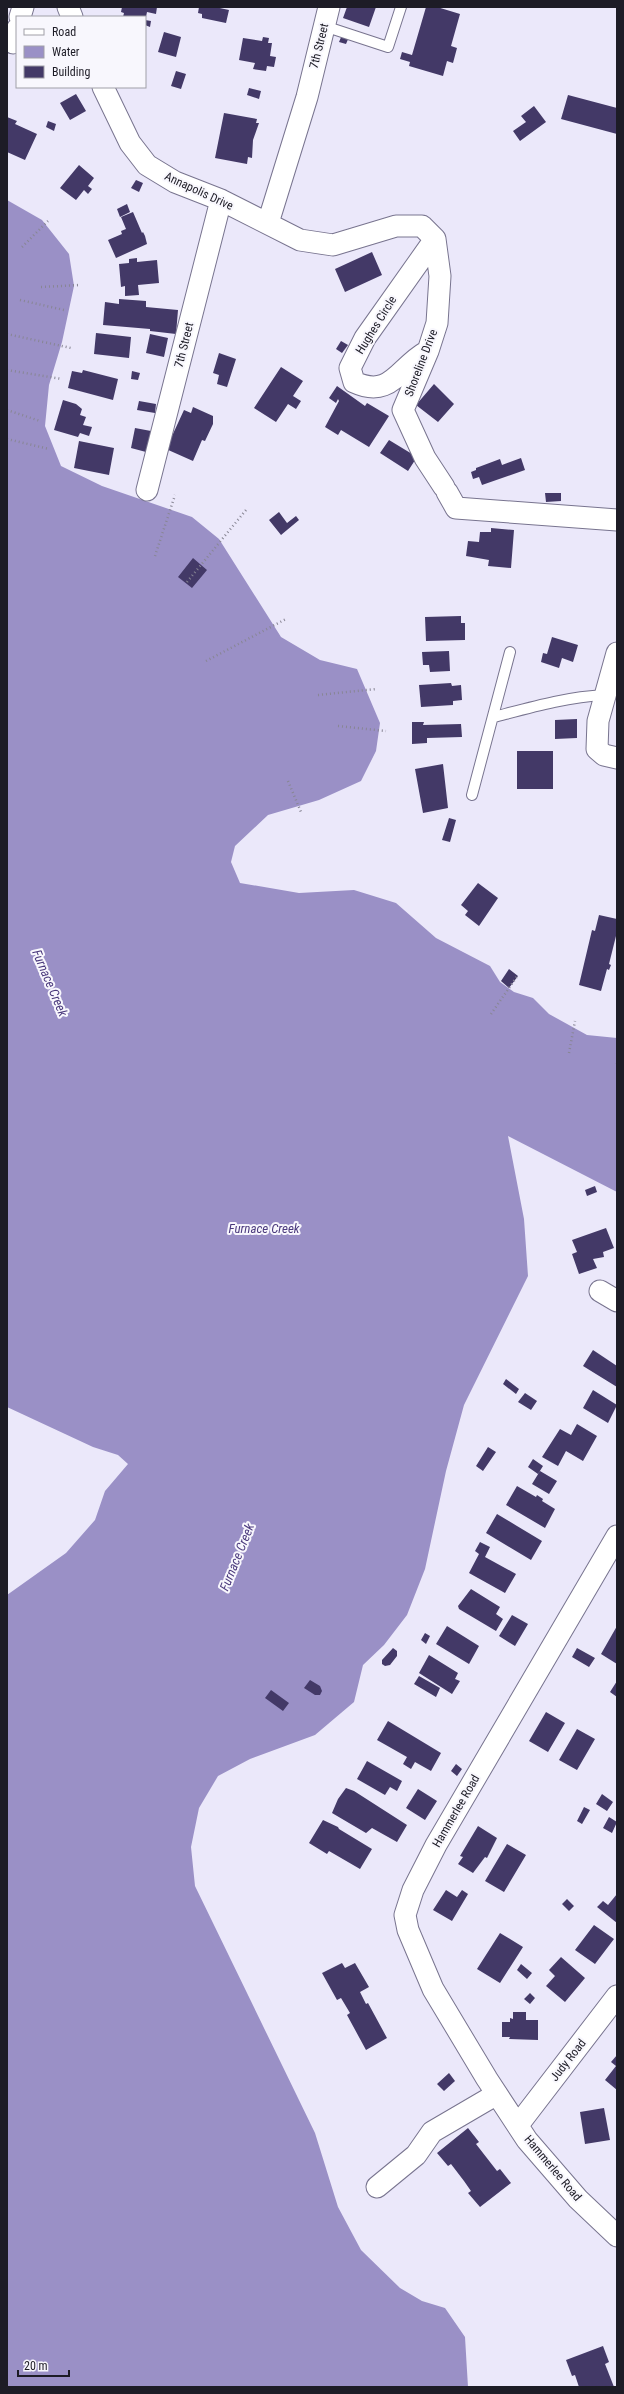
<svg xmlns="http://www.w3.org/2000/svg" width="624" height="2394" font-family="'Roboto Condensed',sans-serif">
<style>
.water{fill:#9a90c6}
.building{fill:#433967}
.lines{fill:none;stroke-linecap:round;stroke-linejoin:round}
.lane-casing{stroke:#78748f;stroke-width:12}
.street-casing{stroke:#78748f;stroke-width:23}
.path{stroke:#888694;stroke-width:2.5;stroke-dasharray:1 3;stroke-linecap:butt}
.lane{stroke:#fff;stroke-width:10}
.street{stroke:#fff;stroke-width:21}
.labels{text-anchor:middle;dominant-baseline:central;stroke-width:4;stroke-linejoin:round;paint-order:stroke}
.street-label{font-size:12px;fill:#1d1c26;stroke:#f8f7fd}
.water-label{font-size:13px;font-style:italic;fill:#4b3a7d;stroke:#f8f7fd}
</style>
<rect width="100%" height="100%" fill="#ebe8fa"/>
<path class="water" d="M7 200 42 220 69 254 74 286 62 342 49 385 45 426 61 466 102 486 192 517 219 539 281 637 320 660 357 669 380 723 376 751 361 781 319 800 268 815 235 846 231 862 240 883 299 893 354 890 396 903 436 938 490 966 500 982 514 992 533 998 549 1014 587 1035 617 1038V1192L508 1136 524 1219 528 1276 464 1405 446 1471 425 1569 407 1615 384 1645 363 1665 354 1702 315 1735 250 1759 218 1776 199 1808 191 1847 195 1886 315 2133 338 2207 361 2250 400 2288 422 2301 445 2308 465 2337 468 2387H7V1595L66 1553 95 1520 105 1491 128 1464 118 1455 93 1447 7 1407Z"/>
<path class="building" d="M122 7H157L156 14 147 12 146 17H123L124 13 121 12Z
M199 7H215L229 10 226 23 202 18V14L198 13Z
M347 7H376L369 27 343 18Z
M426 7H437L460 14 451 46 457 48 453 63 447 61 443 76 409 66 410 62 400 59 402 52 412 55Z
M145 20 151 21 150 27 145 25Z
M164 32 181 37 176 57 158 52Z
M342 35 349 37 346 44 339 42Z
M263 37 269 38 268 43H272L270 56 276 57 274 67 267 66 266 71 253 69 255 63 239 60 243 38 262 41Z
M176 71 186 74 181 89 171 86Z
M249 88 261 91 259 99 247 95Z
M76 94 86 111 70 120 60 103Z
M568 95 617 108V134L561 119Z
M534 106 546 122 520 141 513 131 526 122 521 116Z
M224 113 257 119 256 123H259L253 140 252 158 248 157 247 164 215 158Z
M7 117 17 121 15 124 37 134 25 160 7 152Z
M48 121 56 124 54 131 46 127Z
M79 165 94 178 88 186 92 189 88 194 84 190 76 200 60 188Z
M136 180 143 183 139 192 131 188Z
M127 204 130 212 120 217 117 209Z
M133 212 142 233 143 232 145 236 147 244 116 258 108 240 122 234 121 231 126 229 121 217Z
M372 252 382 275 345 292 335 269Z
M137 258V262L157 260 159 283 138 285 139 295 125 296V286L121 287 119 264 129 263V259Z
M119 299 146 301V307L178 310 176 334 150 331V329L103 325 105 302 119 304Z
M96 333 131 337 129 358 94 354Z
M150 334 168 338 164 357 146 353Z
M341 341 348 345 342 353 336 349Z
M219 353 236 359 227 387 217 384 219 375 213 373Z
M281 367 303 381 293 396 301 401 296 409 288 404 276 422 254 408Z
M83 370 118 379 113 400 68 388 72 371 82 373Z
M132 371 140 373 138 380 131 379Z
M434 384 454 404 438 422 416 405Z
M337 386 365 406 367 403 389 416 369 447 341 430 338 435 325 427 339 401 338 399 336 403 329 398Z
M63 400 76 404 82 409 80 415 86 417 83 425 92 427 89 436 80 433 78 437 54 430Z
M139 401 156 404 155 413 137 410Z
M193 407 213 416V424L205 441 202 440 193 461 166 449 184 410 191 413Z
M135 428 151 431 146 452 131 448Z
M389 440 417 457 408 471 380 453Z
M79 441 114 448 109 475 74 468Z
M521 458 525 470 482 485 479 477 473 479 471 472 476 470V468L500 459 502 465Z
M545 493H561V501L546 502Z
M279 512 287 523 296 516 299 520 281 535 269 520Z
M491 528 514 530 511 568 488 566 489 560 466 556 468 541 479 542 480 532H491Z
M193 558 207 570 192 588 178 577Z
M461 616V623H465V640L426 641 425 617Z
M552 637 578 645 573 662 562 658 559 668 541 662 543 653 547 654Z
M449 651 450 671 430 672 429 665H423L422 652Z
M451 683 452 686 461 685 462 700 453 701V705L421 707 419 685Z
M577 719V738L555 739V720Z
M412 722H424L423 725 461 724 462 737 427 738V743L412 744Z
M517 751H553V789H517Z
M443 764 448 808 423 813 415 769Z
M449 818 456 820 450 842 442 840Z
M478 883 498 898 479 926 465 915 468 911 461 905Z
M599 915 617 919V932L609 964 611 965 609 970 607 969 601 991 579 985 592 930 595 931Z
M509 969 518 976 509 988 501 981Z
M595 1186 597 1192 587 1196 585 1190Z
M606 1228 614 1248 603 1252 604 1257 593 1259 597 1268 579 1274 572 1254 577 1252 572 1240Z
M593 1350 617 1366V1387L583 1366Z
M506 1379 519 1389 516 1394 503 1384Z
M593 1390 617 1405 608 1423 583 1408Z
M525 1393 537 1401 531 1410 518 1402Z
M577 1424 597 1436 583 1461 566 1451 558 1466 542 1457 560 1429 571 1435Z
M488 1447 496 1452 483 1471 476 1466Z
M533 1459 543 1466 538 1474 528 1467Z
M540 1471 557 1481 549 1494 532 1484Z
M517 1486 536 1497 537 1495 543 1499 542 1501 555 1509 545 1528 506 1505Z
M497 1514 542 1541 531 1560 486 1533Z
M480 1542 490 1547 485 1557 516 1574 505 1593 469 1573 479 1554 475 1551Z
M471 1589 500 1607 496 1614 503 1619 496 1631 459 1609 458 1606Z
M512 1615 528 1624 515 1646 499 1636Z
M447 1626 479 1646 469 1664 436 1644Z
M617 1626V1664L601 1654Z
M425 1633 430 1636 426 1644 421 1640Z
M393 1648 397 1651V1656L390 1665 385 1666 382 1664V1660Z
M577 1648 595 1658 589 1667 572 1657Z
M429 1655 458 1673 455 1679 460 1681 452 1694 419 1673Z
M419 1676 440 1688 436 1697 414 1684Z
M310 1680 320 1686 322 1691 320 1695H315L304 1688Z
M617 1681V1697L610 1692Z
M271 1690 289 1703 283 1711 265 1698Z
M546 1712 565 1723 548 1752 529 1741Z
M388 1721 441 1753 431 1771 415 1762 411 1769 403 1764 407 1757 377 1740Z
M577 1729 595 1739 577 1770 559 1760Z
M367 1761 402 1781 397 1791 390 1787 385 1795 357 1779Z
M456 1764 462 1769 457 1776 451 1771Z
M346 1788 354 1791 407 1825 397 1842 372 1828 366 1833 332 1813 338 1799Z
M418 1789 437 1801 425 1820 406 1808Z
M602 1794 613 1802 607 1811 596 1804Z
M584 1807 590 1810 582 1824 577 1821Z
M609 1817 617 1822 612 1833 603 1828Z
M323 1820 338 1827 339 1829 372 1849 360 1869 329 1851 327 1854 309 1843Z
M478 1826 497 1838 487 1858 485 1857 473 1873 458 1864 463 1857 460 1856Z
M507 1844 526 1855 504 1892 485 1881Z
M446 1890 457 1897 462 1890 468 1894 452 1921 433 1910Z
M617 1894V1923L597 1907 603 1901 608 1905Z
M567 1899 574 1906 569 1911 562 1904Z
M594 1925 614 1939 595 1964 575 1950Z
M500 1933 523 1947 500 1983 477 1969Z
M561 1957 585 1978 565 2002 546 1986 555 1976 549 1970Z
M342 1963 345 1968 355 1963 369 1987 360 1992 366 2004 368 2003 387 2038 366 2050 347 2015 350 2013 341 1998 337 2000 322 1973Z
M521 1964 532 1973 527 1979 517 1970Z
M530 1993 535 1998 530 2004 524 1999Z
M513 2012H526V2020H538V2040L509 2039 510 2037H502V2022H510V2018L513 2019Z
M617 2055V2090L605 2080 616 2066 611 2062Z
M449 2073 455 2081 444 2091 437 2084Z
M604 2108 610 2140 585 2144 580 2112Z
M468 2128 479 2142 476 2144 497 2171 500 2169 511 2183 480 2207 468 2193 471 2191 464 2181 451 2164 448 2166 437 2153Z
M603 2346 609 2362 605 2364 614 2387H579L575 2375 572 2376 566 2360Z"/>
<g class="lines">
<defs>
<path id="lane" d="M324 26 388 47 401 7
M494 717C532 707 566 697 605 695
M472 795 510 652"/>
<path id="street" d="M68 7 72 17
M20 17 23 7
M13 43 17 29
M103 87 130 143 147 165 175 182 221 200 300 240 333 245 396 226H422L435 239 440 276 437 323 428 351 403 410 425 458 444 487
M268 223 307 97 329 7
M426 352C398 368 391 399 354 382L350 368 365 338 435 239
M147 490 221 200
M447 492 456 508 617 520
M617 653 598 721 597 749 604 755 617 758
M600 1291 617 1301
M617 1536 436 1845 413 1890 405 1915 408 1930 433 1989 487 2079 527 2140 578 2199 617 2236
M518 2125 617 1996
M377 2187 416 2155 432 2132 497 2094"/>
</defs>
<use href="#lane" class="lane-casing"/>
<use href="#street" class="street-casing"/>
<path class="path" d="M22 247 48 221
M41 287 80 285
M20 300 64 310
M7 334 71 348
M7 370 62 379
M7 410 40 421
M7 439 49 449
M155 556 175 495
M187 582 246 510
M206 661 286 619
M318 695 376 689
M338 726 386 731
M288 781 301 812
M491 1014 518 975
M569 1053 575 1021
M617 1064V1063"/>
<use href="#lane" class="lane"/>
<use href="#street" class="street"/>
</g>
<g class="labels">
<g class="street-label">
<text transform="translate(319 46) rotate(-76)">7th Street</text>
<text transform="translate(199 191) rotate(25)">Annapolis Drive</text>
<text transform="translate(376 325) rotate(-58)">Hughes Circle</text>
<text transform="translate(184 345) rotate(-76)">7th Street</text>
<text transform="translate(421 363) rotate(-69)">Shoreline Drive</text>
<text transform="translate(456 1811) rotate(-60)">Hammerlee Road</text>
<text transform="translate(568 2060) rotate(-52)">Judy Road</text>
<text transform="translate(553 2168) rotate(50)">Hammerlee Road</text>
</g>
<g class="water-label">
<text transform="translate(50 983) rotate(67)">Furnace Creek</text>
<text x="264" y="1228">Furnace Creek</text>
<text transform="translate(237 1557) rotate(-68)">Furnace Creek</text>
</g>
</g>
<rect width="624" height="2394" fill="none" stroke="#1d1c26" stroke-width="16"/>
<rect x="16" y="16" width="130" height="72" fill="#f8f7fd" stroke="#a09fa7"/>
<rect x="24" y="29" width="20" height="6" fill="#ffffff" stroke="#a09fa7"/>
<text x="52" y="36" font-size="12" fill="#1d1c26">Road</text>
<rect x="24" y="46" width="20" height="12" fill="#9a90c6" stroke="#a09fa7"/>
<text x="52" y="56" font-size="12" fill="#1d1c26">Water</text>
<rect x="24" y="66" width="20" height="12" fill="#433967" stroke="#a09fa7"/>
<text x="52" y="76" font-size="12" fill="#1d1c26">Building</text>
<path d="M18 2370v6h51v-6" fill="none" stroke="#1d1c26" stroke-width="2"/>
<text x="24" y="2370" font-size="12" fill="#1d1c26" stroke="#f8f7fd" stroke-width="3" paint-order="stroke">20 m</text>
</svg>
